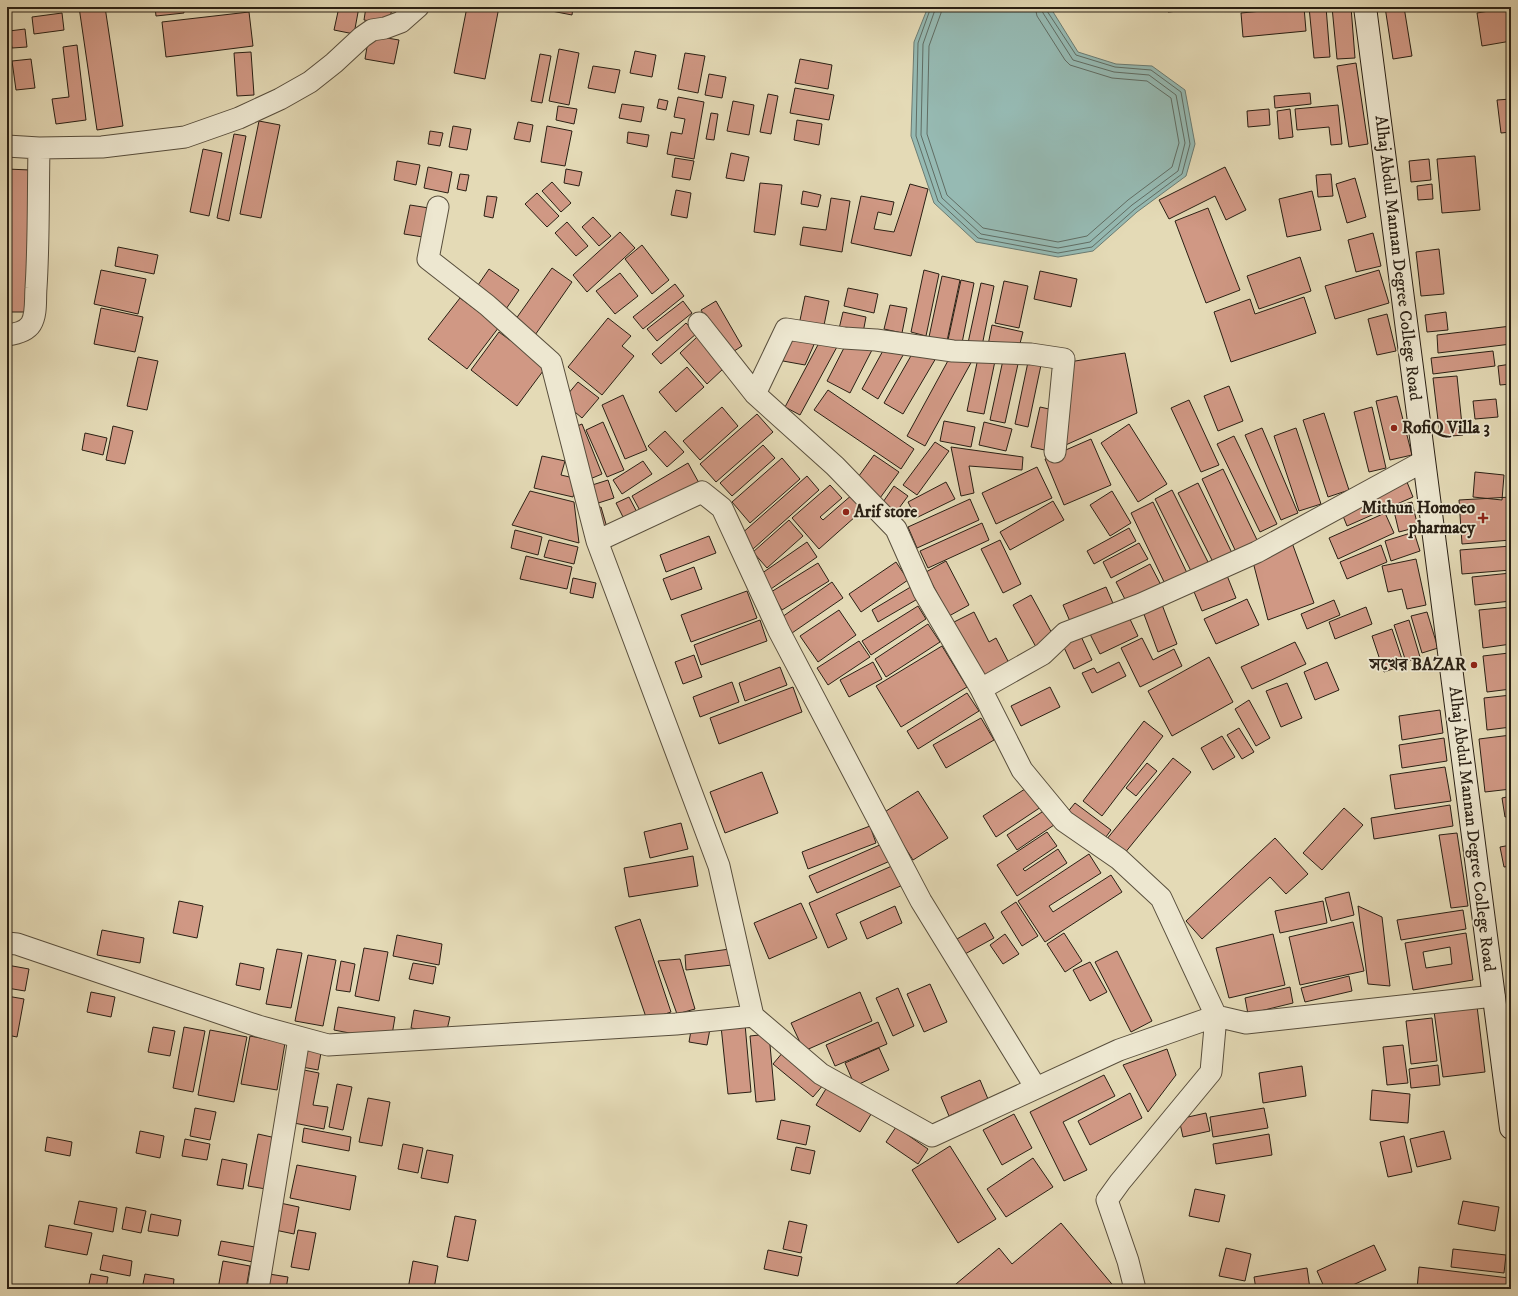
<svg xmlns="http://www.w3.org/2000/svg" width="1518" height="1296" font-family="'IM FELL DW Pica','Noto Serif Bengali',serif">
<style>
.water{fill:#96bab3;stroke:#6b7c73}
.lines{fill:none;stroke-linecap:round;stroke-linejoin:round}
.shore{stroke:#606d64;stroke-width:1}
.building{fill:#d09884;stroke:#2a2014;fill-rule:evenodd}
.street-casing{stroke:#584e3c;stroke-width:23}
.secondary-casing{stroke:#2a2014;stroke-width:24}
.street{stroke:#ede7d0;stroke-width:21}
.secondary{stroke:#ede7d0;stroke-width:22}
.poi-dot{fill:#8f2418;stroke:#ede7d0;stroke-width:1.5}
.labels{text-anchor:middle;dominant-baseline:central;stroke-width:3.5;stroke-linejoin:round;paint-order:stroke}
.street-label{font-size:17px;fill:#2a2014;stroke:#ede7d0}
.poi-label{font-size:17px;font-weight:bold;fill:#2a2014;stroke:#ede7d0;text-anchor:start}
</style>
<rect width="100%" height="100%" fill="#e4dab6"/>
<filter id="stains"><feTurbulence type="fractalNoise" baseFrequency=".005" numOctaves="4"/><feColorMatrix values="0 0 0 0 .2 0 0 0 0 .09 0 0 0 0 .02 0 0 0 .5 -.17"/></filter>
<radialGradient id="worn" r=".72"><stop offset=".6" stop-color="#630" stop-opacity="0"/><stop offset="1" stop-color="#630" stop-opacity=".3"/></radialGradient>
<path class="water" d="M928 7H1050L1078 52 1116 64 1152 66 1185 90 1195 144 1186 176 1137 212 1093 251 1058 257 976 242 934 203 911 136 914 42Z"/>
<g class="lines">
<path class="shore" d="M931 7 918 43 916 136 938 201 978 238 1058 253 1092 247 1135 209 1182 174 1190 144 1181 92 1151 70 1115 67 1076 55 1047 11 1046 7
M936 7 923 44 921 135 942 198 981 234 1058 248 1090 242 1132 205 1178 171 1185 143 1176 95 1149 75 1114 72 1073 60 1043 13 1041 7
M942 7 941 13 929 46 927 134 947 195 983 228 1058 242 1087 236 1128 200 1172 167 1179 143 1171 98 1147 81 1112 78 1070 65 1065 60 1037 16 1035 7"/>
</g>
<path class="building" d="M79 7H105L123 126 97 130Z
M155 7H183L184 13 156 16Z
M339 7H359L354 34 334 30Z
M366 7 392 8 389 24 364 20Z
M467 7H499L485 79 454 73Z
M531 7H573L572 15Z
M1167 7H1189V10L1168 12Z
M1304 7 1306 31 1243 37 1241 13Z
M1309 7H1326L1330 57 1314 58Z
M1332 7H1351L1355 58 1337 59Z
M1385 7H1404L1412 56 1393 59Z
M1501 7H1511V41L1482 46 1477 13 1501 9Z
M249 12 253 46 166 57 162 22Z
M62 13 64 30 34 34 32 17Z
M25 29 27 47 12 48 9 31Z
M369 35 399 40 394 64 365 59Z
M77 45 86 120 56 124 52 99 69 97 63 47Z
M559 49 579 53 569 105 549 101Z
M635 51 656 55 652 77 630 73Z
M251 52 254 95 237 96 234 53Z
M685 53 705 56 698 93 678 89Z
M540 54 551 56 542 103 531 101Z
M31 59 35 88 16 90 12 61Z
M800 59 832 65 828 89 795 83Z
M1356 63 1368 144 1349 147 1337 66Z
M593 66 620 70 615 93 588 88Z
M709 74 726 77 722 98 705 95Z
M795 88 834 95 829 120 790 113Z
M1310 93 1311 104 1275 108 1274 96Z
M768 94 778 96 771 134 760 132Z
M678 97 704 102 694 159 667 154 671 132 682 134 685 119 674 117Z
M659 99 668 101 666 110 657 108Z
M1511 99V132L1501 133 1497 100Z
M733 101 754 105 749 135 727 131Z
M622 104 644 107 641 122 619 118Z
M1338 105 1342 144 1331 145 1329 127 1297 130 1295 109Z
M558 106 577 109 574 124 556 120Z
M1269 109 1270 125 1248 127 1247 111Z
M1290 109 1293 137 1279 139 1277 111Z
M711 113 718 114 714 140 706 139Z
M797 120 822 124 819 145 794 140Z
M259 121 280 125 261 218 240 214Z
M518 122 533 125 530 142 514 139Z
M453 126 471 129 467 150 449 147Z
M547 126 572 131 565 166 541 162Z
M430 131 443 133 440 146 428 144Z
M628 132 649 135 647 147 627 143Z
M234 134 246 136 229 221 217 218Z
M203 149 222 153 209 216 190 212Z
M731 153 749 157 744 181 726 178Z
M1475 156 1480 210 1442 213 1437 159Z
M675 158 694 161 690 180 672 177Z
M1429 159 1431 180 1411 182 1409 161Z
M397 161 420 165 416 185 394 180Z
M428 167 452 172 448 193 424 188Z
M1225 167 1246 210 1226 220 1215 196 1169 219 1159 200Z
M7 169 30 170 26 312H7Z
M566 169 582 172 579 186 564 183Z
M460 174 469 175 466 191 457 189Z
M1331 174 1333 196 1318 197 1316 175Z
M1355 178 1366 217 1347 223 1336 184Z
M552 182 571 203 561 212 542 191Z
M760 183 782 185 775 235 754 232Z
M910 184 928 189 911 256 851 243 861 196 894 202 891 215 878 212 874 229 894 232Z
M1432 184 1433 199 1418 200 1417 186Z
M676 190 691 193 687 218 671 215Z
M803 191 821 195 818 207 801 204Z
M1312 191 1321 230 1287 237 1279 199Z
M537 193 559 216 547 227 525 204Z
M487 196 497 197 493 218 484 216Z
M831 198 850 201 842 252 800 245 803 227 826 230Z
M410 205 429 208 423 237 404 234Z
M1208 208 1240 290 1206 303 1175 221Z
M593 217 611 236 599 246 582 227Z
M567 222 588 246 576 256 555 233Z
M620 232 635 248 587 292 573 275Z
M1373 233 1381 266 1356 272 1348 240Z
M642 245 669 280 652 294 625 259Z
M118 247 158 255 154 274 115 266Z
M1439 249 1444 294 1421 296 1416 252Z
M1300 257 1311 291 1259 309 1247 276Z
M552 268 572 282 533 338 513 323Z
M489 269 519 290 506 309 476 288Z
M101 270 146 279 138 314 94 304Z
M924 270 939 274 926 336 911 332Z
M1379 270 1389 303 1335 319 1325 286Z
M1040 271 1077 279 1071 307 1034 299Z
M620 273 638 296 615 314 596 291Z
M942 276 960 280 947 341 929 337Z
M961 280 974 283 962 343 948 340Z
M1004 281 1028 286 1019 328 995 323Z
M981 283 994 286 982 346 968 343Z
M675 284 684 296 643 329 633 317Z
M848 288 878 294 874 313 844 306Z
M805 296 829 301 823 330 799 325Z
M1304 297 1316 333 1231 362 1214 312 1250 299 1255 314Z
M460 298 499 327 467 369 428 339Z
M683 301 692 313 657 341 647 329Z
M716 301 742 346 728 355 701 310Z
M890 305 907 308 902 333 884 329Z
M101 308 143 317 135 352 94 344Z
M843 312 866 317 862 338 838 333Z
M1446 312 1448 330 1427 332 1425 315Z
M1387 314 1396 351 1377 355 1368 319Z
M608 318 631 336 622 346 634 356 602 395 568 367Z
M686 323 696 334 661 364 652 354Z
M992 325 1023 332 1018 351 988 345Z
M1511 326V344L1438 353 1437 335Z
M499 332 546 367 517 406 471 370Z
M787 336 816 340 805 365 783 361Z
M697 337 724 368 707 384 680 353Z
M820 341 838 345 800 415 785 407Z
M846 344 873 348 850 393 827 381Z
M885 347 906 350 878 399 862 389Z
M1493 351 1495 366 1433 374 1431 358Z
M1125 353 1137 413 1059 448 1069 362Z
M912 354 936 358 903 414 884 403Z
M138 357 158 361 147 410 127 406Z
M950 357 972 361 925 446 907 436Z
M978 358 995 361 984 414 967 411Z
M1003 360 1018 364 1005 423 990 420Z
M1028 362 1041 365 1028 427 1015 424Z
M1511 364V384L1500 385 1498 366Z
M687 367 704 387 676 412 659 392Z
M1457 376 1463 435 1440 437 1433 378Z
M578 382 599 398 582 418 562 401Z
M1229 386 1243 421 1218 431 1204 396Z
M828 390 914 449 901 469 814 410Z
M623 395 647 450 625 459 602 405Z
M1397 396 1412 455 1390 460 1376 401Z
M1496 399 1498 417 1475 419 1473 401Z
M1189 400 1219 465 1201 472 1171 408Z
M722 407 738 426 700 460 683 441Z
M1040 407 1058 411 1049 451 1031 447Z
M1372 407 1386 468 1369 472 1354 412Z
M1324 413 1349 490 1328 497 1303 420Z
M757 414 773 432 716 482 700 464Z
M944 421 975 427 971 447 940 441Z
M603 422 624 470 607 477 586 430Z
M984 422 1012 429 1006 451 979 445Z
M582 424 602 474 590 479 570 429Z
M1129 424 1167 484 1138 502 1101 443Z
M113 426 133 431 125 464 106 460Z
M1262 428 1298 513 1281 520 1245 435Z
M1296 428 1321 504 1299 511 1274 436Z
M665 431 684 452 667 467 648 446Z
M85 433 107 438 103 455 82 450Z
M1234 436 1277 524 1260 532 1217 444Z
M1091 439 1111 485 1064 505 1045 459Z
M935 442 949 451 917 495 903 485Z
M763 445 775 458 732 496 720 483Z
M951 447 1023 457 1022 470 969 466 974 493 961 496Z
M874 455 899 472 880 498 856 480Z
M542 456 565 461 561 475 578 479 573 497 534 488Z
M782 458 800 479 750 523 732 502Z
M643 461 652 474 622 494 613 480Z
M688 463 699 483 643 516 632 496Z
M1037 467 1052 498 996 524 982 493Z
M1223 469 1258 542 1236 552 1202 479Z
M1475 472 1504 475 1502 500 1473 497Z
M807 476 819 490 753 549 740 535Z
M608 480 614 498 592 505 586 487Z
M946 482 955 499 916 518 908 502Z
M1407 482 1413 497 1347 526 1341 511Z
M1198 483 1233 555 1214 564 1178 493Z
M830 485 842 498 820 517 823 520 853 494 865 508 819 549 792 518Z
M894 486 908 496 894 515 881 505Z
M1172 490 1210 566 1193 575 1155 499Z
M530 491 574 502 579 543 512 525Z
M1112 491 1131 523 1110 536 1090 505Z
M629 497 639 516 626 523 616 503Z
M1511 497V540L1462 544 1459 500Z
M970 499 979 520 917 548 908 527Z
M1053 501 1064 520 1010 550 1000 532Z
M1153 502 1188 575 1166 586 1131 513Z
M1412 502 1418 527 1399 532 1393 507Z
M601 507 608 531 599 533 592 510Z
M1385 513 1394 533 1338 559 1329 538Z
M789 520 803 536 767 568 753 552Z
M982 523 989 540 928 568 920 551Z
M1129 528 1136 541 1094 564 1087 551Z
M515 530 542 537 538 555 511 548Z
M1414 532 1420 551 1391 561 1385 541Z
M709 536 716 553 666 572 660 555Z
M549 540 578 547 574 564 544 557Z
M1000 540 1021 584 1003 593 981 549Z
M1291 540 1314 603 1268 620 1253 562Z
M807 542 817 557 768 591 758 576Z
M1139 543 1148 559 1111 578 1103 562Z
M1381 545 1387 562 1347 579 1340 562Z
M1511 546V570L1462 574 1460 550Z
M526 556 572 567 567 589 520 579Z
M1416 559 1426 605 1407 609 1402 589 1388 592 1382 566Z
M946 561 969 605 949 616 926 572Z
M896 562 908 580 861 612 849 594Z
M818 563 829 581 782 610 771 592Z
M1150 564 1162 587 1128 605 1116 582Z
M694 567 702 589 671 600 663 579Z
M1226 573 1236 598 1202 611 1192 587Z
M1511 573V601L1475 605 1472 577Z
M573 578 596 583 593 598 570 593Z
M832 582 843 598 792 633 782 617Z
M914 585 921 597 878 622 872 610Z
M1106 587 1115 608 1072 626 1063 605Z
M747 591 757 618 691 642 681 615Z
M1031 595 1054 637 1036 647 1013 605Z
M1247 599 1259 625 1216 644 1204 619Z
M1334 600 1340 615 1307 629 1301 614Z
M1161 602 1177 644 1158 652 1142 609Z
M918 606 926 619 871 655 862 641Z
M1366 607 1372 624 1335 639 1329 622Z
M1511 607V644L1483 648 1479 610Z
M839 610 856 635 818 662 800 636Z
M974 612 989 642 996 638 1010 665 984 679 954 622Z
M1427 612 1438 648 1422 653 1411 616Z
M1128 615 1138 636 1100 654 1090 634Z
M760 620 767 641 701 665 694 645Z
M1409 620 1420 657 1406 662 1394 625Z
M928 624 940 642 886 677 875 659Z
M1392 629 1404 665 1384 672 1372 636Z
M1079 632 1092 660 1074 669 1061 641Z
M1142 638 1153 660 1174 649 1182 666 1140 687 1121 648Z
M859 641 870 657 828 685 817 668Z
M1295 642 1306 664 1252 689 1241 667Z
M942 646 967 687 901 727 876 686Z
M1509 653 1511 689 1487 692 1483 656Z
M694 655 702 677 683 684 675 662Z
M1209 657 1233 702 1172 736 1148 691Z
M873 662 882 679 849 697 840 680Z
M1119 662 1126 676 1092 693 1082 673 1094 668 1097 673Z
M1327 662 1339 690 1315 700 1304 672Z
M780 667 787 685 745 701 739 683Z
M732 682 739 702 700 717 693 697Z
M1287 683 1302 718 1281 727 1266 691Z
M793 687 802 712 719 744 710 718Z
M1050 687 1060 707 1021 726 1011 706Z
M967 693 979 711 918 749 907 731Z
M1511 695V727L1487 730 1484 698Z
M1249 700 1270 738 1256 746 1235 709Z
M1440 710 1443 733 1402 740 1399 716Z
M981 718 994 740 946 768 933 745Z
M1144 721 1163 736 1102 816 1083 801Z
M1239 728 1254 752 1242 759 1227 735Z
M1511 735V789L1485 792 1479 739Z
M1222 736 1235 757 1213 770 1201 748Z
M1444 738 1447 761 1402 768 1399 745Z
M1173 758 1191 772 1124 854 1106 840Z
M1147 763 1157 771 1136 796 1126 788Z
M1445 767 1451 801 1395 809 1390 775Z
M762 772 778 813 725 833 710 792Z
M1028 787 1041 807 996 837 983 816Z
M918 791 948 838 913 860 883 813Z
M1511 796V816L1505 817 1502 798Z
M1075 803 1111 830 1103 841 1066 814Z
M1450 805 1453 826 1374 839 1371 818Z
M1344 808 1363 825 1322 870 1303 853Z
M1045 810 1054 825 1017 850 1007 835Z
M681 823 688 849 650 858 644 832Z
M870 826 876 843 808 869 802 852Z
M1047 832 1057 846 1023 869 1025 871 1058 849 1067 863 1017 896 997 865Z
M1457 833 1468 906 1451 908 1439 835Z
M1275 838 1308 874 1286 894 1270 877 1202 939 1186 921Z
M882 844 890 861 817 893 809 876Z
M1511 845V866L1504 867 1500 847Z
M1089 854 1101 873 1049 906 1053 912 1111 875 1122 892 1045 942 1018 901Z
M693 856 698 886 629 897 624 868Z
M894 865 903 885 836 914 847 939 828 948 809 903Z
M1349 892 1354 915 1331 921 1325 898Z
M179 901 203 906 197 938 173 933Z
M1323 901 1327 923 1280 933 1275 911Z
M1016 902 1038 936 1022 946 1001 912Z
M801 903 817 938 769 959 754 923Z
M895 906 902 923 867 939 860 922Z
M1358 906 1382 917 1390 986 1368 984Z
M1463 910 1466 929 1401 940 1397 920Z
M640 919 671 1012 647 1020 615 927Z
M1353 922 1364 971 1300 985 1289 937Z
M985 923 994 938 965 954 957 939Z
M102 930 144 938 140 963 97 955Z
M1064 933 1082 961 1065 972 1047 944Z
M1466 933 1473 980 1413 990 1405 943ZM1450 947 1452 964 1426 968 1423 952Z
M1005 934 1019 954 1003 964 990 945Z
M1273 934 1285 985 1229 998 1216 948Z
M397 935 442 944 439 965 393 956Z
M364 948 388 952 379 1001 355 996Z
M277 949 302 953 291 1008 266 1004Z
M730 949 732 965 686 970 685 955Z
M1117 951 1152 1021 1131 1032 1095 962Z
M308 955 336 960 323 1026 295 1021Z
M680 959 695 1009 677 1014 658 961Z
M341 961 355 964 350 992 336 990Z
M1090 962 1107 992 1090 1001 1073 970Z
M240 963 264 968 260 990 236 985Z
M413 963 436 967 433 984 409 979Z
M7 965 29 969 25 991 7 988Z
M1349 976 1352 991 1305 1002 1301 988Z
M930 984 947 1022 924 1032 907 994Z
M1290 987 1293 1003 1248 1014 1245 998Z
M898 988 914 1026 893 1036 876 998Z
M91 992 115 997 111 1017 87 1012Z
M860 992 872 1021 804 1051 791 1023Z
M7 996 24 999 17 1037 7 1035Z
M1477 1006 1485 1072 1443 1077 1434 1011Z
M338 1007 395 1017 391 1041 334 1030Z
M414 1010 450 1017 446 1034 411 1028Z
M1432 1018 1437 1061 1411 1064 1406 1021Z
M878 1022 887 1044 835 1066 826 1045Z
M745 1024 751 1092 728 1094 721 1026Z
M692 1025 710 1029 707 1045 689 1042Z
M153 1027 175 1031 170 1056 148 1052Z
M184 1027 205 1031 193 1092 173 1088Z
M210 1030 247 1037 234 1102 198 1095Z
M769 1034 775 1100 756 1102 750 1036Z
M250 1036 285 1043 277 1090 241 1084Z
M301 1043 322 1047 318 1070 297 1066Z
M1403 1045 1408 1083 1387 1085 1383 1047Z
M879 1048 889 1070 855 1086 845 1063Z
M1167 1049 1176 1075 1148 1112 1123 1065Z
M784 1051 824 1084 813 1097 773 1064Z
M1438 1065 1440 1085 1411 1088 1409 1069Z
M1302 1066 1306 1096 1263 1103 1259 1073Z
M299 1069 319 1073 313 1105 328 1107 324 1129 289 1122Z
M1104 1075 1115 1096 1063 1122 1087 1170 1064 1181 1030 1112Z
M980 1080 988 1099 949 1116 941 1097Z
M337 1084 352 1087 343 1130 329 1127Z
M829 1084 873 1111 860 1132 816 1105Z
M1372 1090 1410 1094 1408 1123 1370 1120Z
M1130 1093 1142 1118 1090 1145 1078 1121Z
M368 1098 390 1102 382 1146 359 1142Z
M195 1108 216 1112 210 1140 190 1136Z
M1264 1108 1268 1128 1213 1137 1210 1117Z
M1206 1113 1210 1131 1183 1137 1179 1119Z
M1014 1114 1032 1148 1002 1165 983 1130Z
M781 1120 810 1126 806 1145 777 1139Z
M896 1127 928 1149 918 1164 886 1142Z
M304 1128 351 1137 349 1151 302 1142Z
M140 1131 164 1136 160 1158 136 1153Z
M1444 1131 1451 1159 1417 1167 1410 1139Z
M258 1134 276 1138 266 1189 248 1186Z
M1269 1134 1272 1155 1216 1164 1213 1144Z
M1404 1136 1412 1172 1388 1177 1380 1142Z
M47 1137 72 1142 70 1156 45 1151Z
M185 1139 210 1144 207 1160 182 1156Z
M403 1144 423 1148 418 1173 398 1169Z
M950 1146 996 1219 958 1243 912 1170Z
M796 1147 815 1151 810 1174 791 1170Z
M427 1150 453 1155 448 1183 421 1178Z
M1033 1158 1053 1187 1006 1217 987 1189Z
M222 1159 247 1164 243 1189 217 1185Z
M297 1165 356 1176 350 1210 290 1198Z
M1195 1189 1225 1195 1219 1222 1189 1216Z
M79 1201 117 1208 113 1232 74 1224Z
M1463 1201 1499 1207 1495 1231 1458 1224Z
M280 1203 299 1207 294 1234 275 1230Z
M126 1207 146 1211 141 1233 122 1229Z
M151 1214 181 1220 178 1236 148 1231Z
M455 1216 476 1220 468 1261 447 1257Z
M789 1221 807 1225 801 1253 783 1249Z
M1061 1223 1116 1289H950L999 1248 1012 1264Z
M49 1225 92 1233 87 1255 45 1247Z
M298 1230 316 1233 309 1270 291 1267Z
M221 1241 255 1247 253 1262 218 1255Z
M1374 1245 1386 1270 1344 1289H1325L1317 1271Z
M1226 1248 1251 1254 1245 1281 1219 1276Z
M1453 1249 1506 1255 1504 1273 1451 1267Z
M768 1250 802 1257 798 1276 764 1269Z
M103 1255 132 1261 130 1276 100 1270Z
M223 1261 250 1266 246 1289H218Z
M413 1261 438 1266 434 1289H408Z
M1419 1267 1509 1278 1508 1289H1417Z
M1307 1268 1310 1289H1256L1254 1277Z
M91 1274 108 1277 106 1289H88Z
M145 1274 174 1279 173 1289H142Z
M269 1274 288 1277 286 1289H266Z"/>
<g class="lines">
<defs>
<path id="street" d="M7 146 39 148 102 147 185 137 239 118 280 99 310 82 334 63 362 37 372 30 385 28 401 22 418 7
M438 207 428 259 487 305 551 362 597 541 702 492 722 508 779 631 921 901 1036 1088
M699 323 755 394 835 466 896 529 924 592 981 689 1022 770 1064 821 1119 859 1161 898 1216 1016 1211 1072 1120 1182 1107 1200 1128 1261 1135 1289
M7 335C15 334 26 332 31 324 37 314 35 299 36 288 39 241 38 195 39 148
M755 394 786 329 844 338 876 340 953 351 1031 354 1064 359 1055 452
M597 541 719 866 753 1016
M981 689 1043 654 1065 633 1141 604 1257 552 1424 461
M7 943 17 944 258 1026 328 1045 676 1024 753 1016 821 1074 932 1136 1119 1050 1216 1016 1246 1023 1494 996
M258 1289 299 1038"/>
<path id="secondary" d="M1365 7 1511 1128"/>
</defs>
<use href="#street" class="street-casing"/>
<use href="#secondary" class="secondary-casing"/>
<use href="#street" class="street"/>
<use href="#secondary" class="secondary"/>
</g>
<g class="poi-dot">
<circle cx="1394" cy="428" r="4"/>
<circle cx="846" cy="512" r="4"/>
<path d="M1481 512h4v4h4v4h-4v4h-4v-4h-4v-4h4z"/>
<circle cx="1474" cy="665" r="4"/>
</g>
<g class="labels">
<g class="street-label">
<text transform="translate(1398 258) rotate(83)">Alhaj Abdul Mannan Degree College Road</text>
<text transform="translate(1472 829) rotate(83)">Alhaj Abdul Mannan Degree College Road</text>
</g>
<g class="poi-label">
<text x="1402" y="428">RofiQ Villa 3</text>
<text x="1475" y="508" text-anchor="end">Mithun Homoeo<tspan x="1475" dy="20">pharmacy</tspan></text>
<text x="854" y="512">Arif store</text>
<text x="1466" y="665" text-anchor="end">সখের BAZAR</text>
</g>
</g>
<rect width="1518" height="1296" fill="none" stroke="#e4dab6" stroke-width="24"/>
<rect x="8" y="8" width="1502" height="1280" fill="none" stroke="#2a2014" stroke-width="2"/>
<rect x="12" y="12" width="1494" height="1272" fill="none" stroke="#2a2014"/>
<rect width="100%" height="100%" filter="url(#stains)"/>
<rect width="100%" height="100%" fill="url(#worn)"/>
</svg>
